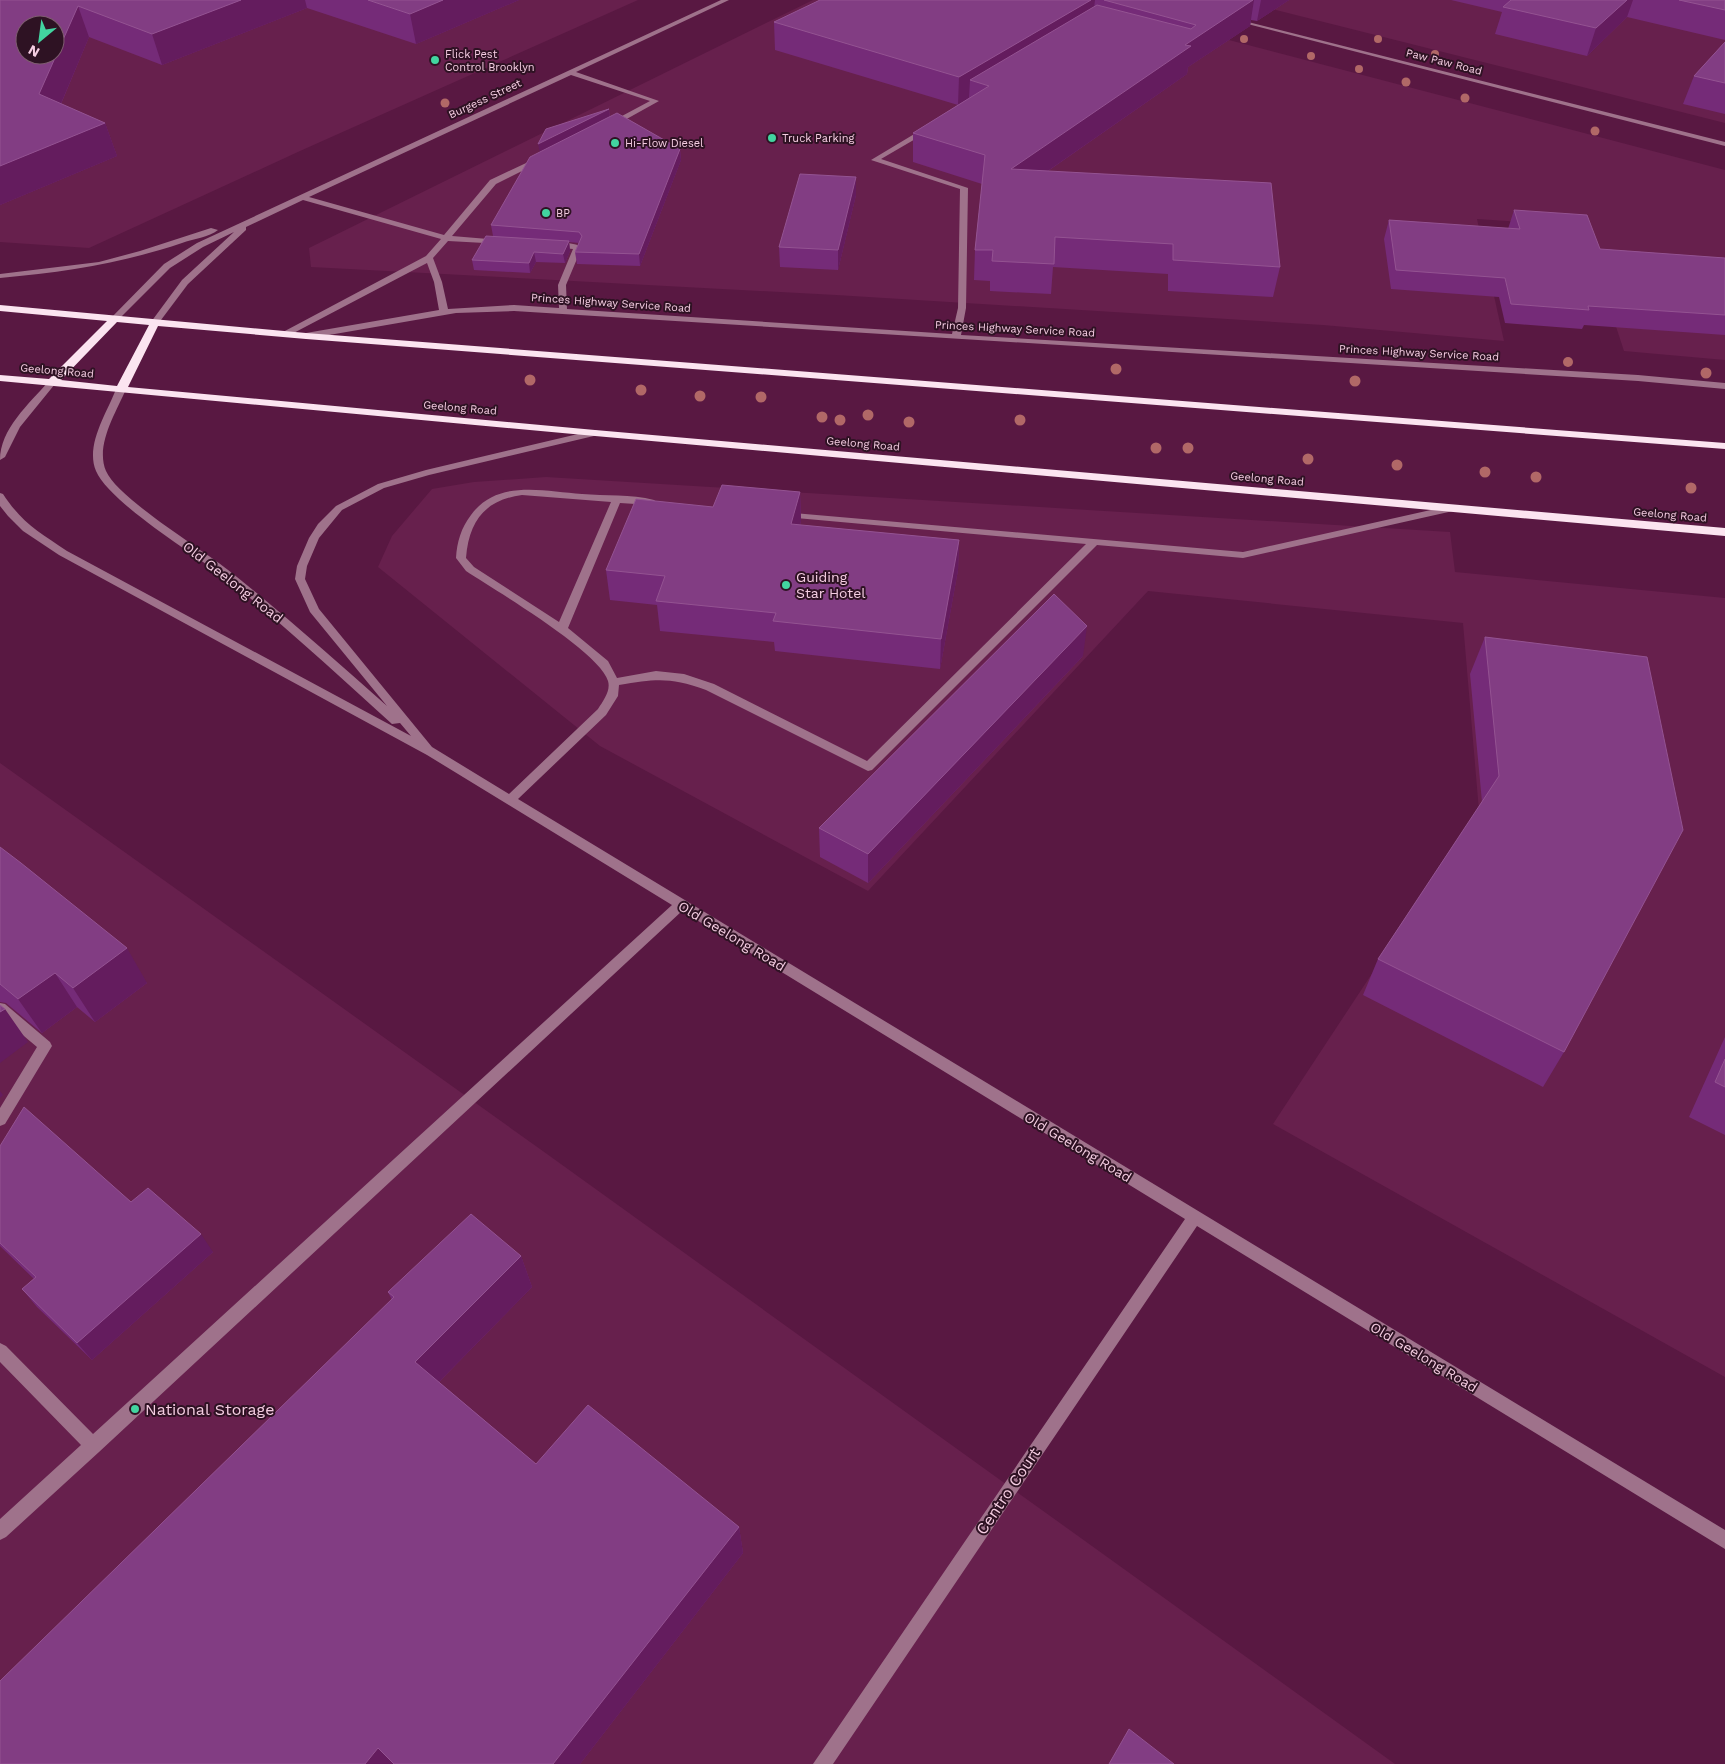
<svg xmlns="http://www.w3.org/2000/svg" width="1725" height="1764" font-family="'Work Sans',sans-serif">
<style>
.built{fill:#67204d;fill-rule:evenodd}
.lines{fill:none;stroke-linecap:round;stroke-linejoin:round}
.minor{fill:#9f728b;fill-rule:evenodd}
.highway{fill:#fbe4f0;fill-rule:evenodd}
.tree{fill:#b16867}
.wall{fill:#752b78}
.shaded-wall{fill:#641c5e}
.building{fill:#823d83;stroke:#945392;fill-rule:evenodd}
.poi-dot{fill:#42d4a0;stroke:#2e1223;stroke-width:2}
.labels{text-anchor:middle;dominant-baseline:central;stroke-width:4;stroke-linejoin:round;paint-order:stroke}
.far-poi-label{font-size:11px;fill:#f5cde2;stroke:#2e1223;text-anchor:start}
.far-street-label{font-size:11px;fill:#f5cde2;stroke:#2e1223}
.poi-label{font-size:14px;fill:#f5cde2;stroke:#2e1223;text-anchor:start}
.street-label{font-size:14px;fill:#f5cde2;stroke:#2e1223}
.near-poi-label{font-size:16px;fill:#f5cde2;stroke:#2e1223;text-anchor:start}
.near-street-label{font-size:16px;fill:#f5cde2;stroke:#2e1223}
</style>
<rect width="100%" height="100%" fill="#591842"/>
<path class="built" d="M0 0H638L300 151 89 248 0 242ZM25 25H55V55H25Z
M813 0H1076L1725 170V360L1624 351 1583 226 1477 219 1504 341 1323 325 836 295 311 267 309 248Z
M1236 0H1725V123L1463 57Z
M546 477 1450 532 1455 572 1725 598V1377L1273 1124 1479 811 1463 623 1148 591 868 891 600 746 378 567 392 536 432 489 474 482Z
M0 763 540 1149 1395 1764H0Z"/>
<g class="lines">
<path class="minor" d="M721 0H729L576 72 659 101 614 126 607 124 650 101 571 75 309 197 444 235 490 180 539 157H542V161L496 184 452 236 500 240H503V244L448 241 433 258 442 282 448 309 514 305 559 308 558 285 573 249 552 247 551 245C558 241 575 243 582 247L566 285 567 309 952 334 958 308 960 189 871 160 926 127 930 129 929 131 881 159 968 188 966 308 961 335 1638 375 1725 383V389L1638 381 514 311 456 313 306 339 302 336 306 333 439 310 434 282 427 263 286 337 283 336V332L426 256 441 239 303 200 246 227V230L188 284 158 324 151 322 182 280 234 232 203 247 170 268 117 321 110 319 164 264 197 243Z
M1232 18 1725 142V146L1232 20Z
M211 228 218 230C209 237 193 239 182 243 119 264 66 272 0 278V274L99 262 140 251Z
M51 381 55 384 20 427 5 457 0 460C0 429 29 404 48 382Z
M121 386 126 389C116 413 95 445 106 471 118 499 205 551 232 573 285 615 336 661 387 706L310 612 295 579 297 566 309 538 318 524 336 506 378 484 426 470 595 430 598 431V435L429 475 384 488 342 510 319 538 307 566 305 579 319 609 432 747 509 794 598 709C603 701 611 691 608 681 600 652 495 590 466 571L456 558C457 542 461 528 471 515 497 479 543 491 582 494 605 496 631 494 654 500L656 502 651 505 620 503 568 628 608 661 617 678 656 671 684 674 714 684 867 761 1086 544 785 517 782 516V512L1243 552 1453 505 1456 506V510L1453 511 1243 558 1097 545 872 770 868 771 706 690C670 677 656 679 619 685L618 696 606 715 518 799 1725 1530V1549L1197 1226 833 1764H813L1185 1219 682 911 99 1452 6 1537 0 1540V1519L81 1445 0 1362V1343L6 1346 93 1434 672 905 427 755 59 555 23 531 8 516 0 506V493L3 494C22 523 39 532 67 551L411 736 400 723 392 724C337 674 282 623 224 577 194 554 109 502 96 471 85 445 107 413 116 389ZM522 495 611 502 559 622 474 567 466 558C469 521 485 500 522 495Z
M0 1003 5 1004 50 1042 52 1046 5 1124 0 1126V1108L37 1047 0 1016Z"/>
<path class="highway" d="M0 305 306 333 1725 443V449L306 339 158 326 128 387 595 430 1725 528V536L595 436 0 381V375L49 379 107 321 0 311ZM117 322 149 325 117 386 61 380Z"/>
</g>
<g class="tree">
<circle cx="1244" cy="39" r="4"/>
<circle cx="1378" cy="39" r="4"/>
<circle cx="1435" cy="54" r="4"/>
<circle cx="1311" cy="56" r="4"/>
<circle cx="1359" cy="69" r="4"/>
<circle cx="1406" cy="82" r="4.5"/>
<circle cx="1465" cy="98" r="4.5"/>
<circle cx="445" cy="103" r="4.5"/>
<circle cx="1595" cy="131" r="4.5"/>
<circle cx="1568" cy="362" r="5"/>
<circle cx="1116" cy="369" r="5.5"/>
<circle cx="1706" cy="373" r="5.5"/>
<circle cx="530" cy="380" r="5.5"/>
<circle cx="1355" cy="381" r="5.5"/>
<circle cx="641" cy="390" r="5.5"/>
<circle cx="700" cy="396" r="5.5"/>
<circle cx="761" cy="397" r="5.5"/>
<circle cx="868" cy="415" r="5.5"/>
<circle cx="822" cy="417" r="5.5"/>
<circle cx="840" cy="420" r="5.5"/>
<circle cx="1020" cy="420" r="5.5"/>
<circle cx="909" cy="422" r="5.5"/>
<circle cx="1156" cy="448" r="5.5"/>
<circle cx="1188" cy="448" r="5.5"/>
<circle cx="1308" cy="459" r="5.5"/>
<circle cx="1397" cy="465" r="5.5"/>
<circle cx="1485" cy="472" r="5.5"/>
<circle cx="1536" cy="477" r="5.5"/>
<circle cx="1691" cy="488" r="5.5"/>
</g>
<path class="wall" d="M0 0H519L416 44 307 8 162 65 89 37 61 104 105 123 117 156 0 205Z
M820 0H1289L1257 21 1251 20 1250 26 1188 67 1187 74 1048 171 1280 267 1273 297 1168 291V274L1053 267 1051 294 990 291V281L974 280 975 250 982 184 913 162V133L958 105 775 50 774 22Z
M1451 0H1725V40L1627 17 1587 56 1495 34 1502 12Z
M1725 42V114L1683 104 1694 76Z
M609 109 610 117 680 149 681 160 640 266 577 264 575 252 579 243 569 242 570 251 565 263 536 262 530 273 474 270 472 260 493 236 491 225Z
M856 177V195L838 270 780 267 779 247Z
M1514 210 1600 249 1725 258V335L1584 325 1582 329 1505 323 1499 297 1391 289 1384 239 1389 220 1508 229Z
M800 492 801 521 800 525 959 540 958 570 940 669 775 651 774 642 660 631 657 605 610 600 606 570 713 507Z
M1485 637 1564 1052 1543 1087 1363 995 1378 959 1482 802 1470 674Z
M1083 656 868 883 820 857 819 828Z
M0 847 147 983 95 1022 77 1007 42 1033 6 1003 0 1002Z
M1725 1037V1135L1689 1117Z
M0 1146 131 1202 213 1252 92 1360 37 1307 22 1289 34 1279 0 1246Z
M521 1256 532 1287 439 1382 536 1464 739 1527 743 1553 580 1764 392 1300 388 1292Z"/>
<path class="shaded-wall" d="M241 0H305L307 8 162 65 152 34Z
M443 0H519L416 44 410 14Z
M1091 0H1095L1092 24 989 86 970 80 969 98 958 105 959 77Z
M1253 0H1254L1250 26 1188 67 1187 74 1009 198 1011 169 1185 45Z
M1261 0H1289L1257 21Z
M1627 0H1633L1627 17 1587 56 1596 28Z
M78 6 89 37 51 127 39 94Z
M609 109 610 119 540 153 538 144Z
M105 123 117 156 0 205V166Z
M680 149 681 160 640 266 639 254Z
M856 177V195L838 270V250Z
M569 241 570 251 565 263 563 254Z
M534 252 536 262 530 273 529 263Z
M800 492 801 521 792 554 791 524Z
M959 540 958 570 940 669 941 639Z
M1087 626 1083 656 868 883V854Z
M127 948 147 983 95 1022 73 988Z
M55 973 77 1007 42 1033 18 999Z
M5 1009 28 1042 0 1063V1012Z
M0 1091 3 1095 0 1098Z
M201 1234 213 1252 92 1360 77 1343Z
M521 1256 532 1287 430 1391 415 1362Z
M739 1527 743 1553 580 1764H553Z
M378 1748 394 1764H365Z"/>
<path class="building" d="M0 0H241L152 34 78 6 39 94 105 123 0 166ZM25 25H55V55H25Z
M368 0H443L410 14Z
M820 0H1091L959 77 774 22Z
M1104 0H1253L1185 45 1191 46 1011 169 1271 183 1280 267 1173 260V244L1055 237 1054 264 992 261 993 250H975L985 155 913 133 989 86 970 80 1097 5 1191 29 1196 25Z
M1511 0H1627L1596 28 1503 7Z
M1679 0H1725V10Z
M1725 42V83L1694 76Z
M609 109 538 144 546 129Z
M617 113 680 149 639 254 575 252 582 236 579 232 491 225 530 157Z
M800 174 856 177 838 250 779 247Z
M1514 210 1587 215 1600 249 1725 258V315L1588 306 1589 310 1511 304 1505 278 1396 270 1389 220 1520 229Z
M486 236 569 241 563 254 534 252 529 263 472 260Z
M722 485 800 492 791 524 959 540 941 639 773 621 776 613 656 601 665 576 606 570 636 499 713 507Z
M1054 594 1087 626 868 854 819 828Z
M1485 637 1647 657 1683 830 1564 1052 1378 959 1499 776Z
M0 847 21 863 127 948 73 988 55 973 18 999 0 984Z
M0 1005 5 1009 0 1012Z
M1725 1059V1087L1715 1082Z
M24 1107 131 1202 148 1188 201 1234 77 1343 22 1289 36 1277 0 1243V1146Z
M471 1214 521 1256 415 1362 536 1464 588 1405 739 1527 553 1764H394L378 1748 365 1764H0V1681L394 1297 388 1292Z
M1129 1729 1174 1764H1109Z"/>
<g class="poi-dot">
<circle cx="435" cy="60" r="5"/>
<circle cx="772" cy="138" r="5"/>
<circle cx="615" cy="143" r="5"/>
<circle cx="546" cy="213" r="5"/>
<circle cx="786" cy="585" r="5"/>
<circle cx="135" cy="1409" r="5"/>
</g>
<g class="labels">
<g class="far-poi-label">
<text x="445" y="54">Flick Pest<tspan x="445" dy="13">Control Brooklyn</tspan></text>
<text x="782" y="138">Truck Parking</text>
<text x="625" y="143">Hi-Flow Diesel</text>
<text x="556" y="213">BP</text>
</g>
<g class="far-street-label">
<text transform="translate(1444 62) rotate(14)">Paw Paw Road</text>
<text transform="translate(485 99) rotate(-25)">Burgess Street</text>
<text transform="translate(611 303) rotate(4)">Princes Highway Service Road</text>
<text transform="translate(1015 329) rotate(3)">Princes Highway Service Road</text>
<text transform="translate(1419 353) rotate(3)">Princes Highway Service Road</text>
<text transform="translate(57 371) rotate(5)">Geelong Road</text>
<text transform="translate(460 408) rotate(5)">Geelong Road</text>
<text transform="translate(863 444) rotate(5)">Geelong Road</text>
<text transform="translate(1267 479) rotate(5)">Geelong Road</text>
<text transform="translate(1670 515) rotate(5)">Geelong Road</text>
</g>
<g class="poi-label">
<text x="796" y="577">Guiding<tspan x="796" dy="16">Star Hotel</tspan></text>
</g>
<g class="street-label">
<text transform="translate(233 582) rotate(38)">Old Geelong Road</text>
<text transform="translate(732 936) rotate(31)">Old Geelong Road</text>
<text transform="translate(1078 1147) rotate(31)">Old Geelong Road</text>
<text transform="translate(1424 1357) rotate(31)">Old Geelong Road</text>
</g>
<g class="near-poi-label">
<text x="145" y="1409">National Storage</text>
</g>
<g class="near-street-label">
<text transform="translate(1008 1491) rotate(-56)">Centro Court</text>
</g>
</g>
<g transform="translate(40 40) rotate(209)"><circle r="24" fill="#2e1223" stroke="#7e5d6f"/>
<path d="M0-4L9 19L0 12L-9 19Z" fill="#42d4a0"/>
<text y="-8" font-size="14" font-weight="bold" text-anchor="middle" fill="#f5cde2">N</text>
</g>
</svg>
